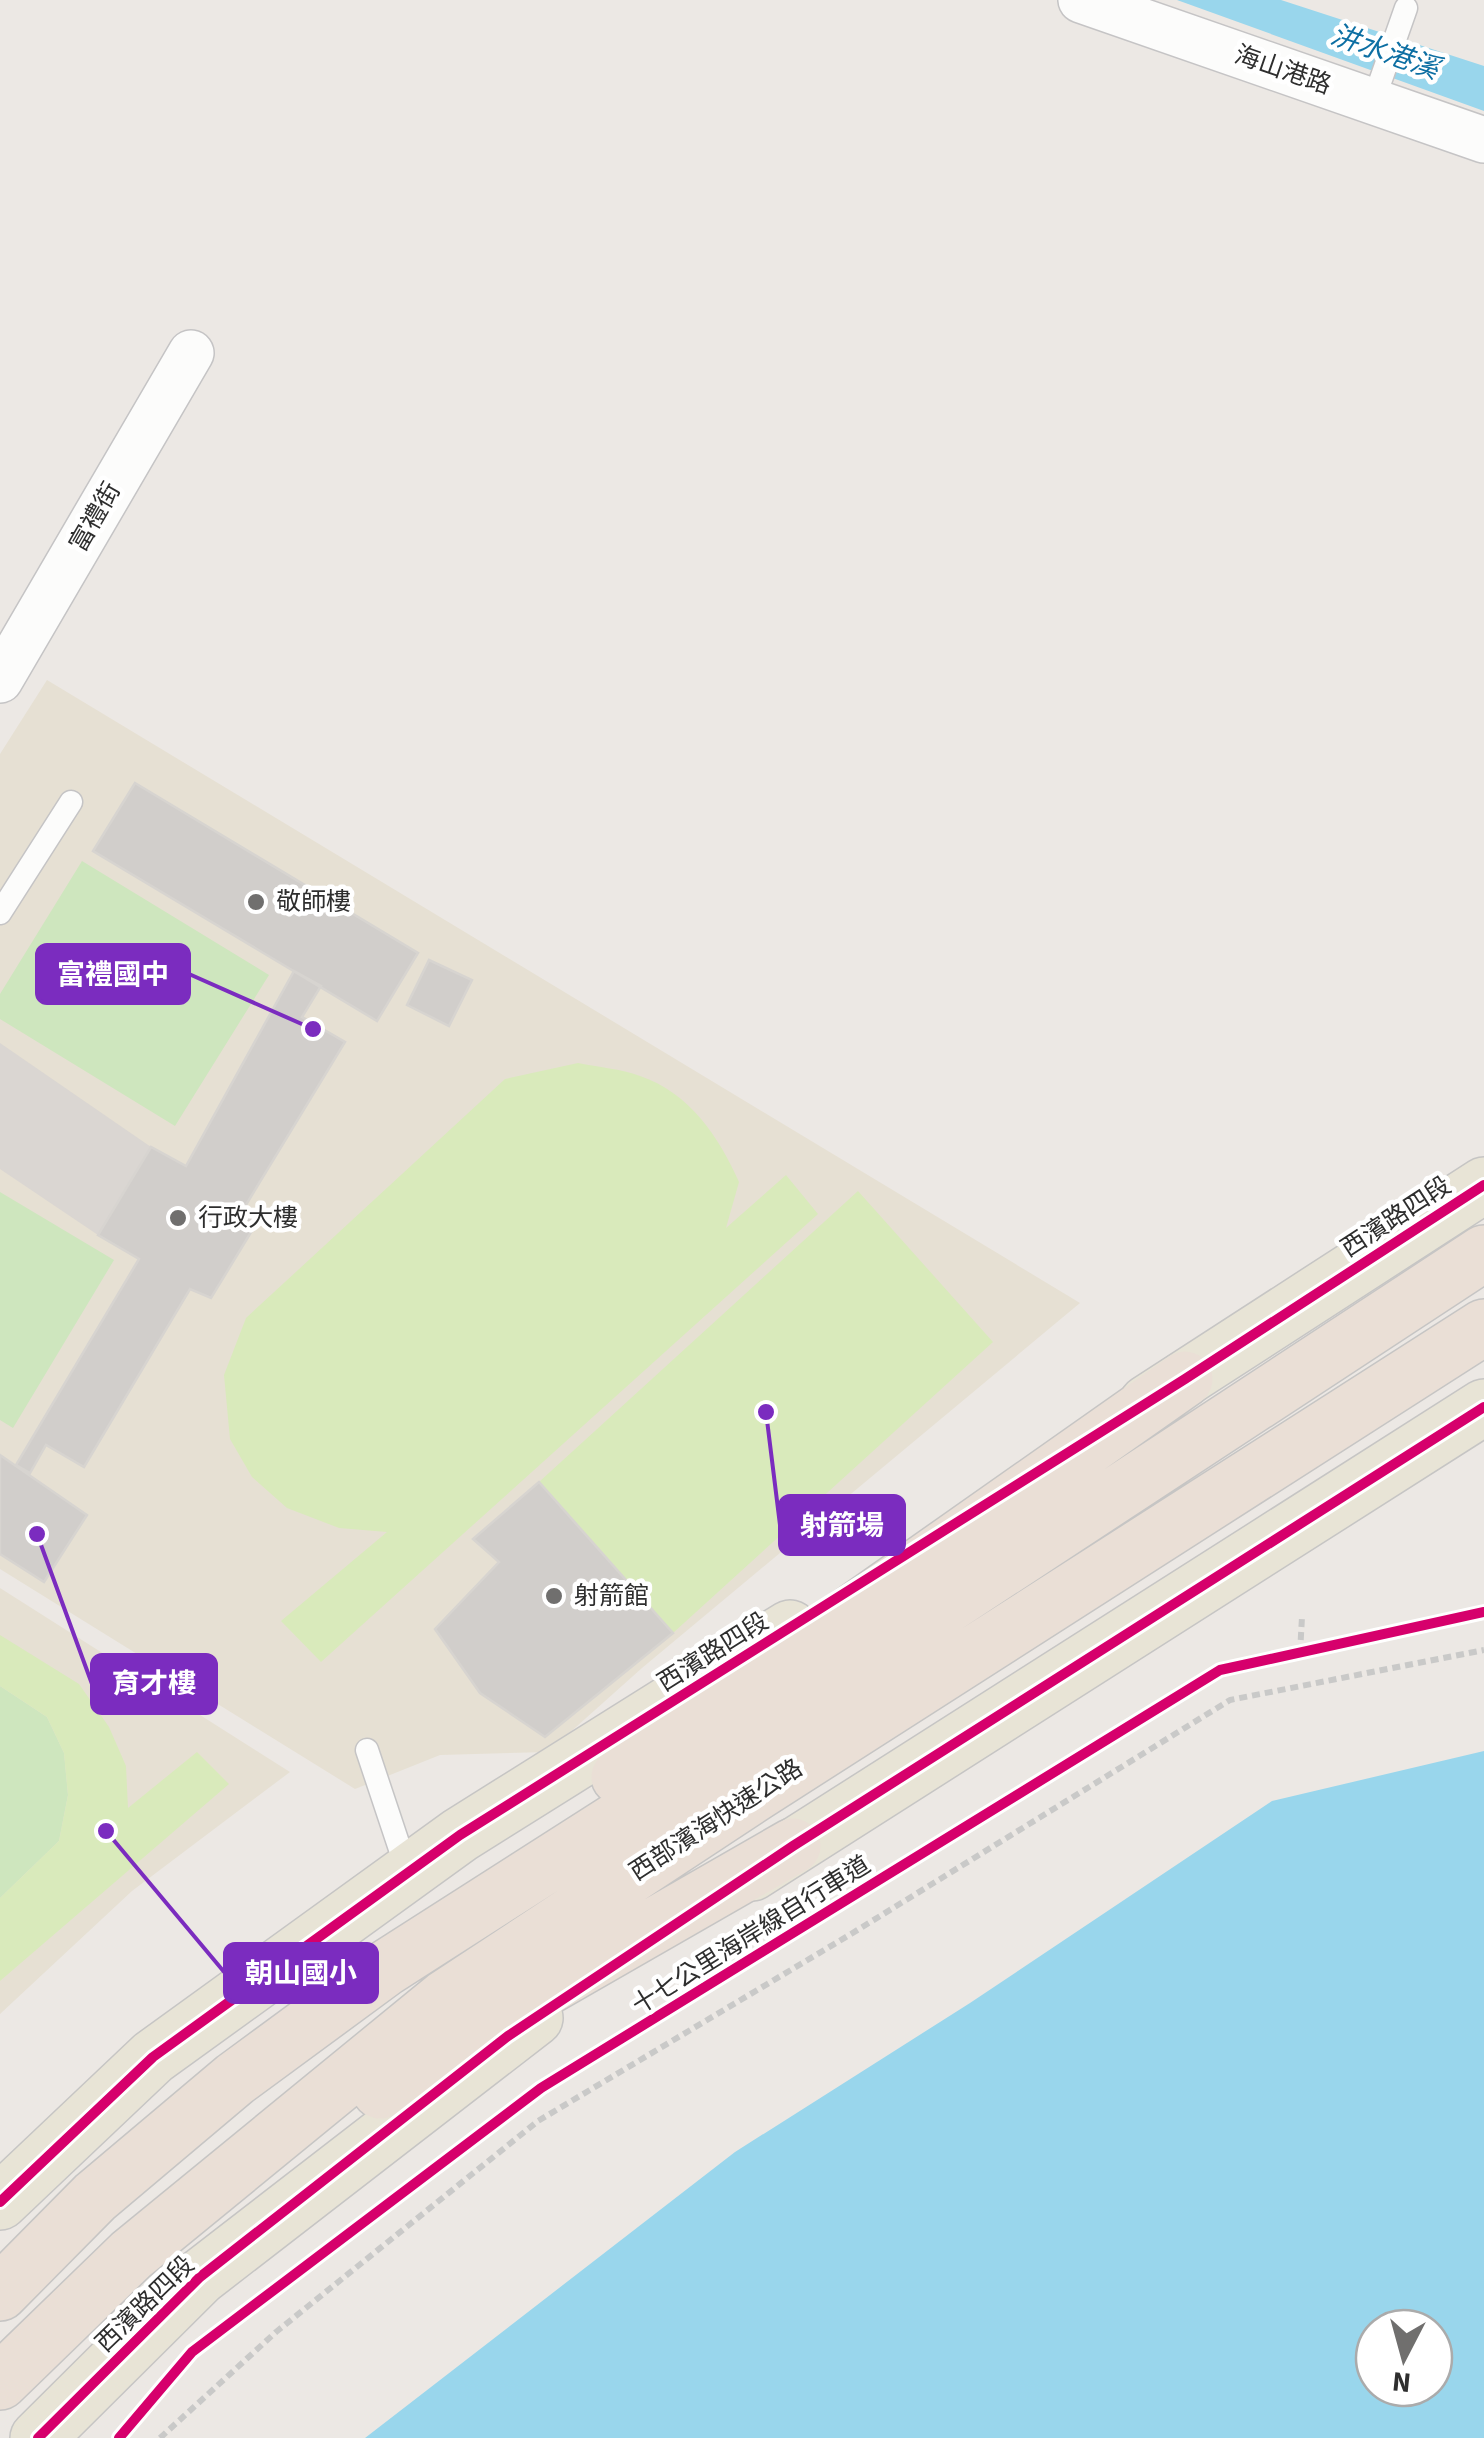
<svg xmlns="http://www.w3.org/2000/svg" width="1484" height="2438" font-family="'Source Sans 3','Noto Sans TC',sans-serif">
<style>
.education{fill:#e6e0d3}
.green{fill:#cee6be}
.pitch{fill:#d9eabb}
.plaza{fill:#dad6d2}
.water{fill:#99d6ec;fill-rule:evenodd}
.building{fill:#d1cecb;stroke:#d7d4d0;stroke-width:2.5}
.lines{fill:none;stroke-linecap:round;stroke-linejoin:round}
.lane-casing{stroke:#c5c4c5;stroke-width:25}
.street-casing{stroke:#c5c4c5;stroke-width:48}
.primary-casing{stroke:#c6c5c4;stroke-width:58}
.highway-casing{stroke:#c6c5c4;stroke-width:58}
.path{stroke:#c9c9c8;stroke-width:6;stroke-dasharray:8 5;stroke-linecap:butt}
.lane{stroke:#fcfcfb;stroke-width:22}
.street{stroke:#fcfcfb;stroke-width:45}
.primary{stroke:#e8e4d6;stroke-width:55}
.highway{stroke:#eadfd6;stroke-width:55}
.cycleway-casing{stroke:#fff;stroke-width:16}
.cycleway{stroke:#d6006c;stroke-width:10}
.poi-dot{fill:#706f6e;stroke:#fff;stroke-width:4}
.labels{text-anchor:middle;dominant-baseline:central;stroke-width:9;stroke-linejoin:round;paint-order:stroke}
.street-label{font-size:25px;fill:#2e2e2e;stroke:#fff}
.poi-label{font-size:25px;fill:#2e2e2e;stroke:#fff;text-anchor:start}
.water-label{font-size:28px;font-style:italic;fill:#0d6fa3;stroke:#fff}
.leader{fill:none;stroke:#7b2cbf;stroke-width:4}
.callout-dot{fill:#7b2cbf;stroke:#fff;stroke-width:4}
.callout{fill:#7b2cbf;stroke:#7b2cbf;stroke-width:4}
.callout-label{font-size:28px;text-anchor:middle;font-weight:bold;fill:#fff}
</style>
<rect width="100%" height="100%" fill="#ece8e4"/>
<path class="education" d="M47 680 1080 1303 642 1668 548 1752 440 1755 355 1789 0 1569V754Z
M0 1588 290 1772 132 1891 0 2014Z"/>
<path class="green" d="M82 861 269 975 175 1126 0 1019V994Z
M0 1192 114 1260 13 1428 0 1420Z
M0 1686 47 1717 64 1753 68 1795 59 1841 0 1898Z"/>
<path class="pitch" d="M578 1063C598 1067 621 1069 640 1076 690 1093 719 1137 739 1182L726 1228 786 1175 818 1214 321 1662 281 1621 387 1532 339 1528 287 1508 252 1477 230 1439 224 1375 246 1318 505 1079Z
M858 1191 993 1342 673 1633 539 1482Z
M0 1635 79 1684 109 1727 126 1766 128 1808 197 1752 229 1784 0 1981V1898L59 1841 68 1795 64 1753 47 1717 0 1686Z"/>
<path class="plaza" d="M0 1043 151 1147 98 1235 0 1169Z"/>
<path class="water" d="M1177 0H1281L1484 66V111Z
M1484 1751V2438H365L735 2152 970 2003 1272 1801ZM1434 2328V2388H1374V2328Z"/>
<path class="building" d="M135 783 418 953 377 1021 93 851Z
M429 960 472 980 449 1026 407 1005Z
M294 971 321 986 302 1017 345 1042 241 1213 256 1224 211 1298 190 1289 84 1467 46 1445 30 1473 16 1465 139 1259 98 1235 151 1147 186 1166Z
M0 1455 87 1515 44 1582 0 1554Z
M539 1482 673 1633 545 1737 480 1693 435 1629 499 1562 473 1539Z"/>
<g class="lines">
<defs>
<path id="lane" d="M1373 102 1406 8
M0 913 71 802
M367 1750 408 1873"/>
<path id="street" d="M1081 0 1484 140
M0 680 191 353"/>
<path id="primary" d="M1147 1403 1484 1185
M752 1873 1484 1407
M0 2202 153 2057 460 1835 790 1628
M38 2438 200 2277 535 2018"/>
<path id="highway" d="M619 1777 1185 1379
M380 2091 474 2029 793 1846
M0 2293 95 2197 235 2079 386 1968 730 1748 1484 1253
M0 2382 131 2255 445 1998 756 1793 1484 1327"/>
</defs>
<use href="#lane" class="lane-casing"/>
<use href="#street" class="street-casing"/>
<use href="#primary" class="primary-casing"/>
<use href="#highway" class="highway-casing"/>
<path class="path" d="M1300 1653 1302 1617
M160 2438 276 2332 538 2121 851 1934 1230 1700 1484 1650"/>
<use href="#lane" class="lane"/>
<use href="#street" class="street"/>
<use href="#primary" class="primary"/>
<use href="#highway" class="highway"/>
<defs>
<path id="cycleway" d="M0 2202 153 2057 460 1835 1185 1379 1484 1185
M38 2438 200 2277 508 2036 793 1846 1484 1407
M119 2438 192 2352 541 2088 1220 1670 1484 1612"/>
</defs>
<use href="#cycleway" class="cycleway-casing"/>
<use href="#cycleway" class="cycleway"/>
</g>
<g class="poi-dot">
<circle cx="256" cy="902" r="10"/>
<circle cx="178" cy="1218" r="10"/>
<circle cx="554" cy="1596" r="10"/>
</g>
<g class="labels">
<g class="street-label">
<text transform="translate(1283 70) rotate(19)">海山港路</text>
<text transform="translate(95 517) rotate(-60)">富禮街</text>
<text transform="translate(1396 1217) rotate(-33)">西濱路四段</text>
<text transform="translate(713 1652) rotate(-32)">西濱路四段</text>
<text transform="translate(716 1820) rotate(-33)">西部濱海快速公路</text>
<text transform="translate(751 1935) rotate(-32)">十七公里海岸線自行車道</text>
<text transform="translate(145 2304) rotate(-44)">西濱路四段</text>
</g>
<g class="poi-label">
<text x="276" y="902">敬師樓</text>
<text x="198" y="1218">行政大樓</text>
<text x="574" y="1596">射箭館</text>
</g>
<g class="water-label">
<text transform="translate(1385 52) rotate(19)">汫水港溪</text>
</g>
</g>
<path class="leader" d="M313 1029L189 974M766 1412L780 1525M37 1534L92 1684M106 1831L225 1973"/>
<g class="callout-dot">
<circle cx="313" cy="1029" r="10"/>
<circle cx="766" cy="1412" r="10"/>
<circle cx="37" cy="1534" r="10"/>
<circle cx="106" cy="1831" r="10"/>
</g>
<g class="callout">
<rect x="37" y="945" width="152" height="58" rx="10"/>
<rect x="780" y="1496" width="124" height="58" rx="10"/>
<rect x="92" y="1655" width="124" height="58" rx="10"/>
<rect x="225" y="1944" width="152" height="58" rx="10"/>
</g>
<g class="callout-label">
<text x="113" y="984">富禮國中</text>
<text x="842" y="1535">射箭場</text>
<text x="154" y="1693">育才樓</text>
<text x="301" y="1983">朝山國小</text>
</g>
<g transform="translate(1404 2358) rotate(186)"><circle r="48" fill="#ffffff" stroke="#ababab" stroke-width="2.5"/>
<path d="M0-8L18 38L0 25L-18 38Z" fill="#706f6e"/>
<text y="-15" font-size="28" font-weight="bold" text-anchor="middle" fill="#2e2e2e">N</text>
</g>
</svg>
